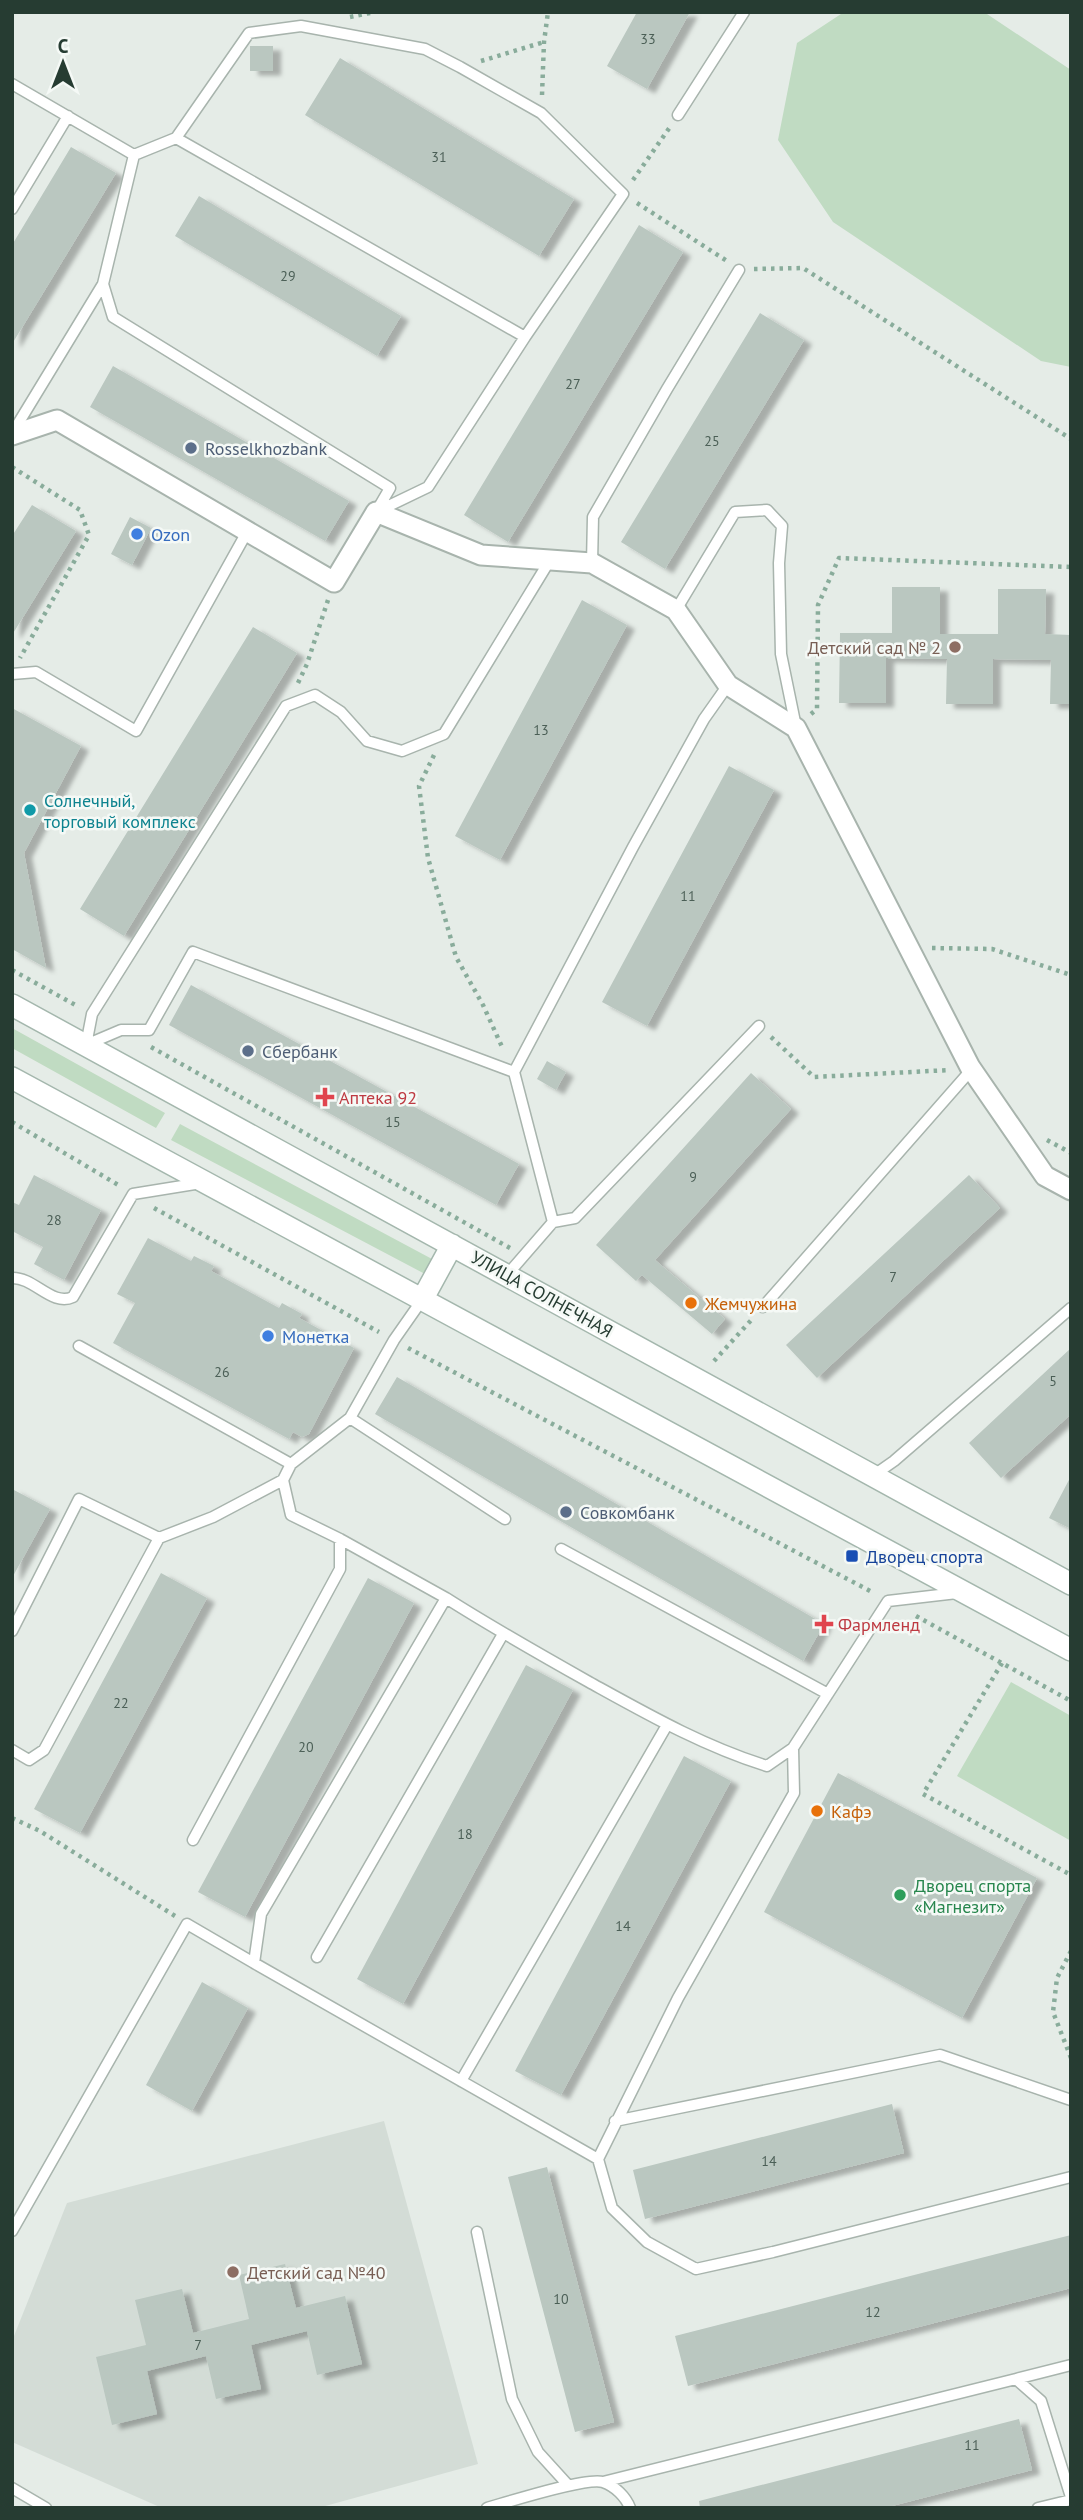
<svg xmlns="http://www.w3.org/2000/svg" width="1083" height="2520" font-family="'PT Sans',sans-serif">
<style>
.built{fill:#d3dcd6}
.green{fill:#c0dbc2}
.building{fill:#bac7c0;filter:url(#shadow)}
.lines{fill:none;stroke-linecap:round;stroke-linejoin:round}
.lane-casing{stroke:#a8b4ad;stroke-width:13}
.street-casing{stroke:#a8b4ad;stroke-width:23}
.secondary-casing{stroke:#a4b7ad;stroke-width:24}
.path{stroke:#89ac9b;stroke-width:4.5;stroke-dasharray:3.5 5;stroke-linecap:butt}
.lane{stroke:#fff;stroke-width:10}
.street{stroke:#fff;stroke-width:19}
.secondary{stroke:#fff;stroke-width:21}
.service-dot{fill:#5c6f8a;stroke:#f5f9f6;stroke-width:2.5}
.shop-dot{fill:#3f7fe0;stroke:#f5f9f6;stroke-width:2.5}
.education-dot{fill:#8d6e63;stroke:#f5f9f6;stroke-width:2.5}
.culture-dot{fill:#0f9aa8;stroke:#f5f9f6;stroke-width:2.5}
.health-dot{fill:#e0444e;stroke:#f5f9f6;stroke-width:2.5}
.food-dot{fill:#e8710a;stroke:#f5f9f6;stroke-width:2.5}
.transit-dot{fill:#1a4fb4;stroke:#f5f9f6;stroke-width:2.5}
.leisure-dot{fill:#2e9e5b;stroke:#f5f9f6;stroke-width:2.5}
.labels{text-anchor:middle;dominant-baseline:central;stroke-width:5;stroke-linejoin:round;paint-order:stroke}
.number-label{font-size:14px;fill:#4b5f56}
.service-label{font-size:18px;fill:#4e5e75;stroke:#f5f9f6;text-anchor:start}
.shop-label{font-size:18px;fill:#366cbe;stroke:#f5f9f6;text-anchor:start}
.education-label{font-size:18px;fill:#785e54;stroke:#f5f9f6;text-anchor:end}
.culture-label{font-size:18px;fill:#0d838f;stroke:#f5f9f6;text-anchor:start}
.health-label{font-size:18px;fill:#be3a42;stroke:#f5f9f6;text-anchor:start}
.street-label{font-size:18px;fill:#263c32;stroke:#f5f9f6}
.food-label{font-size:18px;fill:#c56008;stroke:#f5f9f6;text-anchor:start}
.transit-label{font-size:18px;fill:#164399;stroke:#f5f9f6;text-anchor:start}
.leisure-label{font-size:18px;fill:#27864d;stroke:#f5f9f6;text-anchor:start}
</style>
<defs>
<filter id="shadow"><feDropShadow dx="8" dy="4.5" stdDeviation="2" flood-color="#0004"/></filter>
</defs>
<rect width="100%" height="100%" fill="#e5ece7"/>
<path class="built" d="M384 2121 478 2464 318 2508H162L12 2442V2341L67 2203Z"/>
<path class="green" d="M844 12H984L1071 70V367L1041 361 833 222 778 140 797 43Z
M12 1028 165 1113 156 1128 12 1048Z
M180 1124 432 1259 435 1261 425 1274 171 1140Z
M1011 1682 1071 1716V1841L957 1776Z"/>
<path class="building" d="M637 12H690L647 89 607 66Z
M250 46H273V71H250Z
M340 58 574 199 539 256 305 115Z
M71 147 116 173 12 344V245Z
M199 196 401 316 377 356 175 236Z
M639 225 683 252 508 542 464 515Z
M760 313 804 340 665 569 621 542Z
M113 366 349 501 325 541 90 407Z
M32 505 76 531 12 635V536Z
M130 517 151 528 132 565 111 554Z
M892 587H940V634H998V589H1046L1045 634 1071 635V704H1050L1051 660 993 659V704H946L947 659 886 658V703H839L840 633H892Z
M582 600 627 625 500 860 455 836Z
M253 627 297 653 124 936 80 909Z
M12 708 81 746 24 853 46 968 12 949Z
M729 766 774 790 647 1026 602 1002Z
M191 985 519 1164 496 1205 169 1025Z
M547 1061 566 1072 556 1090 537 1079Z
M751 1073 791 1109 655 1260 725 1319 712 1334 642 1275 636 1281 596 1245Z
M34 1175 101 1210 64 1280 34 1264 43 1247 12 1231V1202L19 1205Z
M969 1175 1000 1208 817 1378 786 1345Z
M148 1238 191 1261 194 1256 214 1266 211 1271 279 1308 282 1303 302 1314 299 1318 354 1348 309 1434 302 1437 293 1432 289 1439 113 1343 135 1303 117 1294Z
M1071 1348V1414L1001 1478 969 1443Z
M397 1377 824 1624 803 1661 375 1414Z
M1071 1476V1529L1049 1518Z
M12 1489 50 1509 12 1578Z
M161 1573 207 1598 80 1833 34 1809Z
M368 1578 414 1603 245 1917 198 1892Z
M526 1665 573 1690 403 2004 357 1979Z
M684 1756 731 1781 561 2095 515 2071Z
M838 1773 1037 1878 962 2018 764 1912Z
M202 1982 248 2008 192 2111 146 2085Z
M892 2104 904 2153 645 2219 633 2170Z
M547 2167 614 2422 575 2432 508 2177Z
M1071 2235V2288L688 2386 675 2336Z
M285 2264 296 2308 345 2296 362 2364 317 2375 307 2331 251 2345 261 2389 216 2399 206 2356 147 2371 157 2414 112 2425 96 2357 146 2345 135 2300 182 2289 193 2333 249 2319 239 2275Z
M1019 2419 1032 2470 884 2508H700L699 2501Z"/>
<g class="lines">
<defs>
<path id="lane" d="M301 26 425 49 460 67 541 113 623 194 525 337 428 487 376 512 390 488 113 317 103 284 134 155 176 138 249 33Z
M12 84 134 155
M678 115 744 12
M176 138 525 337
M12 209 68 116
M13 432 103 284
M592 563 593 517 667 389 739 270
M676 610 735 512 767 510 782 526 779 563 781 654 796 727
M12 674 36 672 136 731 247 532
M88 1044 121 1030H149L193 952 514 1072
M86 1045 92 1014 286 706 315 695 341 712 367 741 402 751 444 734 550 560
M553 1222 575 1218 759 1026
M507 1275 553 1222 514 1072 633 847 704 719 728 685
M12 1278C34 1277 52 1307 73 1297L133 1194 201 1183
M422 1300 394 1340 350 1418 291 1464 283 1480 291 1515 340 1539 446 1598 261 1914 254 1963 598 2159 612 2208 647 2242 696 2269 773 2252 1071 2177
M763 1307 972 1069
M79 1346 291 1464
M350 1418 505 1519
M874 1475 894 1461 1071 1308
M561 1549 828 1694
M446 1598C493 1628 541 1655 589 1682 647 1714 703 1746 767 1766L793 1748 888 1601 957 1593
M12 1631 79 1499 159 1538
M12 1750 29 1760 44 1750 159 1538 213 1517 283 1480
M193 1840 340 1569V1539
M317 1957 503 1634
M461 2081 667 1725
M615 2121 940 2055 1071 2100
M598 2159 678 1998 794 1793 793 1748
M12 2231 187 1924 254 1963
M477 2232 512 2399 538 2452 568 2485
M1016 2379 1071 2365
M603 2482 1016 2379 1041 2401 1071 2497
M12 2488 46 2508
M487 2508C508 2502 586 2477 603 2482 615 2486 626 2497 630 2508
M1038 2508 1071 2500"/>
<path id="street" d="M12 435 57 420 334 582 376 512 481 555 592 563 676 610 728 685 796 728 970 1067 1045 1176 1071 1190"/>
<path id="secondary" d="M12 1005 1071 1584
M12 1078 1071 1650
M422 1300 452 1245"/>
</defs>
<use href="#lane" class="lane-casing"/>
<use href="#street" class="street-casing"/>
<use href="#secondary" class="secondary-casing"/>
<path class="path" d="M350 17 375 12
M481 61 544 42
M542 95 544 42 548 12
M633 180 670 127
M637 203 727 261
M754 269 803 268 1071 439
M12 467 80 510 89 535 20 658
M298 683 307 664 328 600
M811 714 817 709 818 605 839 558 1071 567
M434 755 419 786 428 858 456 957 483 1005 503 1049
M932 948 992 949 1071 975
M12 970 79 1007
M771 1037 814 1077 950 1070
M151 1047 510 1248
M12 1122 120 1186
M1047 1140 1071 1153
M154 1208 379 1332
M408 1348 874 1593
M714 1361 754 1317
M916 1616 1071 1701
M1002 1663 923 1794 1071 1875
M12 1818 40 1831 175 1916
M1071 1951 1057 1978 1053 2012 1071 2058"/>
<use href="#lane" class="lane"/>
<use href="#street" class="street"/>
<use href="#secondary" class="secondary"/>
</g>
<g class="service-dot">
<circle cx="191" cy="448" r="7"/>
<circle cx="248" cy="1051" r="7"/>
<circle cx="566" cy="1512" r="7"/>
</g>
<g class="shop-dot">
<circle cx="137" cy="534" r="7"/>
<circle cx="268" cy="1336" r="7"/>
</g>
<g class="education-dot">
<circle cx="955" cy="647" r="7"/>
<circle cx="233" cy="2272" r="7"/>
</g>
<circle class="culture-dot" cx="30" cy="810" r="7"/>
<g class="health-dot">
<path d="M321.5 1086.5h7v7h7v7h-7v7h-7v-7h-7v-7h7z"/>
<path d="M820.5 1613.5h7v7h7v7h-7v7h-7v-7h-7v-7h7z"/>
</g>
<g class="food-dot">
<circle cx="691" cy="1303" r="7"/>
<circle cx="817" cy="1811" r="7"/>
</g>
<rect class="transit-dot" x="845" y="1549" width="14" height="14" rx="3.5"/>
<circle class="leisure-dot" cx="900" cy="1895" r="7"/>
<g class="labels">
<g class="number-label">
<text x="648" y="39">33</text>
<text x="439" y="157">31</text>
<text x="288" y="276">29</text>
<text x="573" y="384">27</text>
<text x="712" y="441">25</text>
<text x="541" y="730">13</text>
<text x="688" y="896">11</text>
<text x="393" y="1122">15</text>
<text x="693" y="1177">9</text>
<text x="54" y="1220">28</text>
<text x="893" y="1277">7</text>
<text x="222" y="1372">26</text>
<text x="1053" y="1381">5</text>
<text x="121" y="1703">22</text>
<text x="306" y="1747">20</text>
<text x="465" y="1834">18</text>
<text x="623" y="1926">14</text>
<text x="769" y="2161">14</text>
<text x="561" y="2299">10</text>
<text x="873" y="2312">12</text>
<text x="198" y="2345">7</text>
<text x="972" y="2445">11</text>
</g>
<g class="service-label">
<text x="205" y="448">Rosselkhozbank</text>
<text x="262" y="1051">Сбербанк</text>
<text x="580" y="1512">Совкомбанк</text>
</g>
<g class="shop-label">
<text x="151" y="534">Ozon</text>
<text x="282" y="1336">Монетка</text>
</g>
<g class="education-label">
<text x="941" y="647">Детский сад № 2</text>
<text x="247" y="2272" text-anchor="start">Детский сад №40</text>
</g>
<g class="culture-label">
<text x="44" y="800">Солнечный,<tspan x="44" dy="21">торговый комплекс</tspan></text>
</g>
<g class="health-label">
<text x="339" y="1097">Аптека 92</text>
<text x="838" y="1624">Фармленд</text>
</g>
<g class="street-label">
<text transform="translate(542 1294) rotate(29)">УЛИЦА СОЛНЕЧНАЯ</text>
</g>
<g class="food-label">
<text x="705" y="1303">Жемчужина</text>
<text x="831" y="1811">Кафэ</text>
</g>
<g class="transit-label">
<text x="866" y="1556">Дворец спорта</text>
</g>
<g class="leisure-label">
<text x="914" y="1885">Дворец спорта<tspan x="914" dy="21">«Магнезит»</tspan></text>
</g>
</g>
<rect width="1083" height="2520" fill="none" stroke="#263c32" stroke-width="28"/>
<g transform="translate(63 63)" stroke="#f5f9f6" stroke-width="5" paint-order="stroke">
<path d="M0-5L12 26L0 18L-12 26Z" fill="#263c32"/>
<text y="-10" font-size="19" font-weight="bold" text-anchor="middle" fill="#263c32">С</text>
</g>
</svg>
